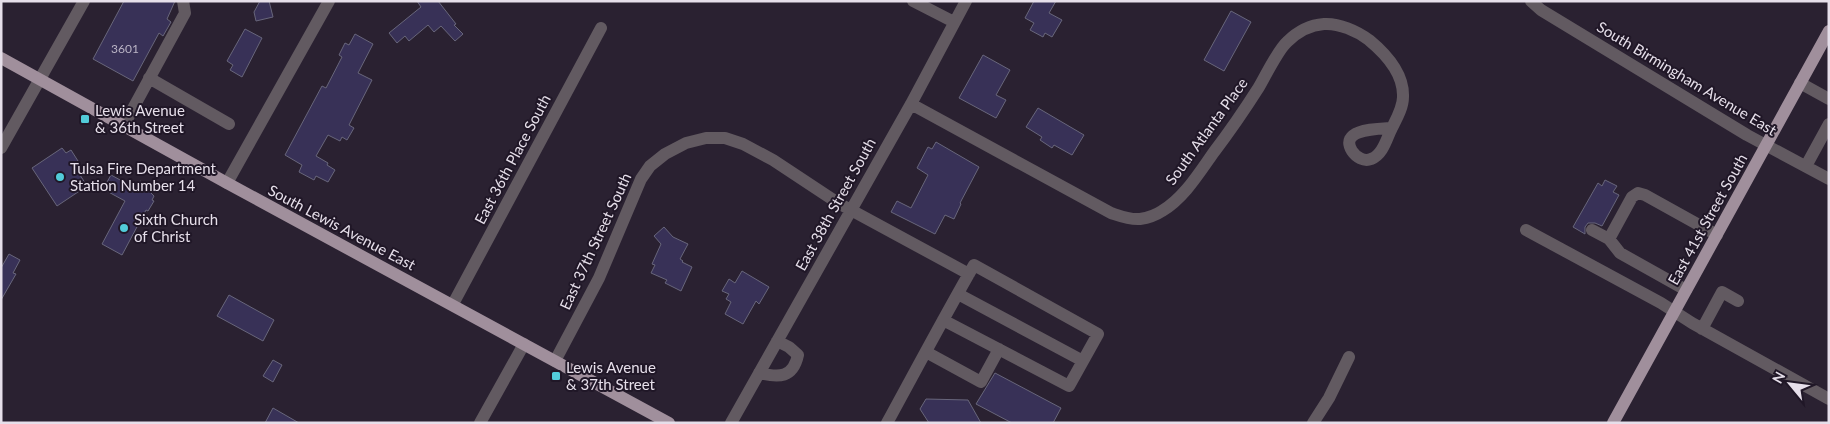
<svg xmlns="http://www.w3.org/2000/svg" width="1830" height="424" font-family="Lato,sans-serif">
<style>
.building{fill:#383157;stroke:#68667b}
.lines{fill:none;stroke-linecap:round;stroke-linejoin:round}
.minor{stroke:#625a61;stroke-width:12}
.major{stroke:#a08f9c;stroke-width:12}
.poi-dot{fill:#52cbd9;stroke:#201727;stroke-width:2}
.labels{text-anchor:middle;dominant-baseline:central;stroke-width:4;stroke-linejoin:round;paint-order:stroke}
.number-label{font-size:12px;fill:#bab4c5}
.street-label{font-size:15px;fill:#e6dfea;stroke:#201727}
.poi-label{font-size:15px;fill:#e6dfea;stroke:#201727;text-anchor:start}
</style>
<rect width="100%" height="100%" fill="#2a2131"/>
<path class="building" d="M124 1H175L167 19 171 22 163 36 159 33 133 81 93 59Z
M260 1H269L273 17 256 21 254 12Z
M417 1H438L456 24 454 25 463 34 455 41 441 26 434 32 428 25 409 41 405 36 397 43 389 33 421 7Z
M1034 1H1056L1049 13 1062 20 1052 37 1045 33 1043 37 1030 30 1034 23 1025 18Z
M1231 11 1251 22 1224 71 1204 60Z
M245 29 262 38 242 77 230 70 233 65 227 61Z
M355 34 373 44 358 73 372 80 349 125 354 128 347 140 342 137 340 141 328 135 316 156 328 163 327 165 335 170 328 182 316 176 314 180 299 172 302 165 285 155 322 86 326 88 342 57 339 55 345 43 349 45Z
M983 55 1010 70 996 95 1006 100 996 118 959 98Z
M1038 108 1084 135 1072 155 1054 145 1052 148 1040 140 1042 137 1026 127Z
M936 142 979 167 960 203 961 204 954 219 945 215 935 234 891 212 897 201 911 208 928 175 917 168 928 147 932 149Z
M62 148 66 153 71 150 78 161 73 164 87 186 57 206 32 168Z
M111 175 133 187 134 185H137L140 181 154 189 151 193 154 196 152 200 154 201 148 211 146 210 122 255 102 244 125 201 103 189Z
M1605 180 1617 186 1613 192 1619 195 1602 226 1595 223H1588L1585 227V234L1573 227 1598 183 1602 186Z
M664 227 673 237 688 244 680 259 683 261 682 262 692 267 681 291 665 283 667 280 651 273 655 265 652 264 661 244 654 236Z
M9 254 20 260 13 273 16 274 1 300V268Z
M742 271 769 287 759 304 756 301 743 324 725 314 731 302 726 299 729 294 722 291 729 279 735 283Z
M229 295 274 320 263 341 217 316Z
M273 360 282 365 273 382 263 376Z
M995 373 1061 408 1053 423H1012L976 404Z
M926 399 968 400 981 423H929L920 409Z
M273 408 299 423H265Z"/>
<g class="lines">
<path class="minor" d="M913 1 954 22
M1531 1 1541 10 1747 135 1829 179
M149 78 229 124
M1800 83 1829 99
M911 104 1111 213C1120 216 1130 220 1140 219 1147 218 1156 215 1162 211 1184 198 1199 173 1214 152 1230 131 1245 109 1259 87 1266 75 1278 50 1287 42 1297 32 1310 25 1324 24 1339 23 1357 31 1369 40 1386 54 1404 73 1403 97 1403 109 1395 121 1390 132 1386 141 1382 155 1371 159 1364 162 1356 157 1352 151 1338 128 1381 129 1392 128
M124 125 185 13 183 1
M1 148 84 1
M1806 166 1829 124
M227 183 329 1
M1526 230 1661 303 1692 323 1829 399
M1592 230 1609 239 1620 253 1686 290
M1609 239 1632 197 1638 193 1645 195 1717 235
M958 294 1083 361
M453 304 601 28
M1702 329 1722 292 1738 301
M926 352 981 382 999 349
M555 361 599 278 641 179 650 166 665 154 686 143 706 138H725L743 144 773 160 838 203 969 274
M759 373C779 378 793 378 798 355L789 347 777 341
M480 423 524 344
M731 423 911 104 966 1
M887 423C916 370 944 317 974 265L1098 334 1069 386 943 320
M1313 423 1329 398 1349 357"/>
<path class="major" d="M1 58 227 183 669 423
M1613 423 1829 31"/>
</g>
<g class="poi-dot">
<rect x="80" y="114" width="10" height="10" rx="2.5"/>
<circle cx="60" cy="177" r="5"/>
<circle cx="124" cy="228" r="5"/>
<rect x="551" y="371" width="10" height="10" rx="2.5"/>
</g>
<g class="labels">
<g class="number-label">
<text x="125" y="48">3601</text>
</g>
<g class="street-label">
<text transform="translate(1687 78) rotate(31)">South Birmingham Avenue East</text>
<text transform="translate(1206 131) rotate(-54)">South Atlanta Place</text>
<text transform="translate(512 159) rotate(-62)">East 36th Place South</text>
<text transform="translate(835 204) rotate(-61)">East 38th Street South</text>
<text transform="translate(1707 219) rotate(-61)">East 41st Street South</text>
<text transform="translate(342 227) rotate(28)">South Lewis Avenue East</text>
<text transform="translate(595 241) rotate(-65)">East 37th Street South</text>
</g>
<g class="poi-label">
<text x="95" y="110">Lewis Avenue<tspan x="95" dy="17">&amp; 36th Street</tspan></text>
<text x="70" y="168">Tulsa Fire Department<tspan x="70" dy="17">Station Number 14</tspan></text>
<text x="134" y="219">Sixth Church<tspan x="134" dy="17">of Christ</tspan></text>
<text x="566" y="367">Lewis Avenue<tspan x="566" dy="17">&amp; 37th Street</tspan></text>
</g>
</g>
<rect width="1830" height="424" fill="none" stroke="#e6dfea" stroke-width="5"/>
<g transform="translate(1790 384) rotate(299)" stroke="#201727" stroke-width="4" paint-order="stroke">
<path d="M0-4L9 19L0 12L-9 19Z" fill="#e6dfea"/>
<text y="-8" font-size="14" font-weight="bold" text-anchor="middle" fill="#e6dfea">N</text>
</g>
</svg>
